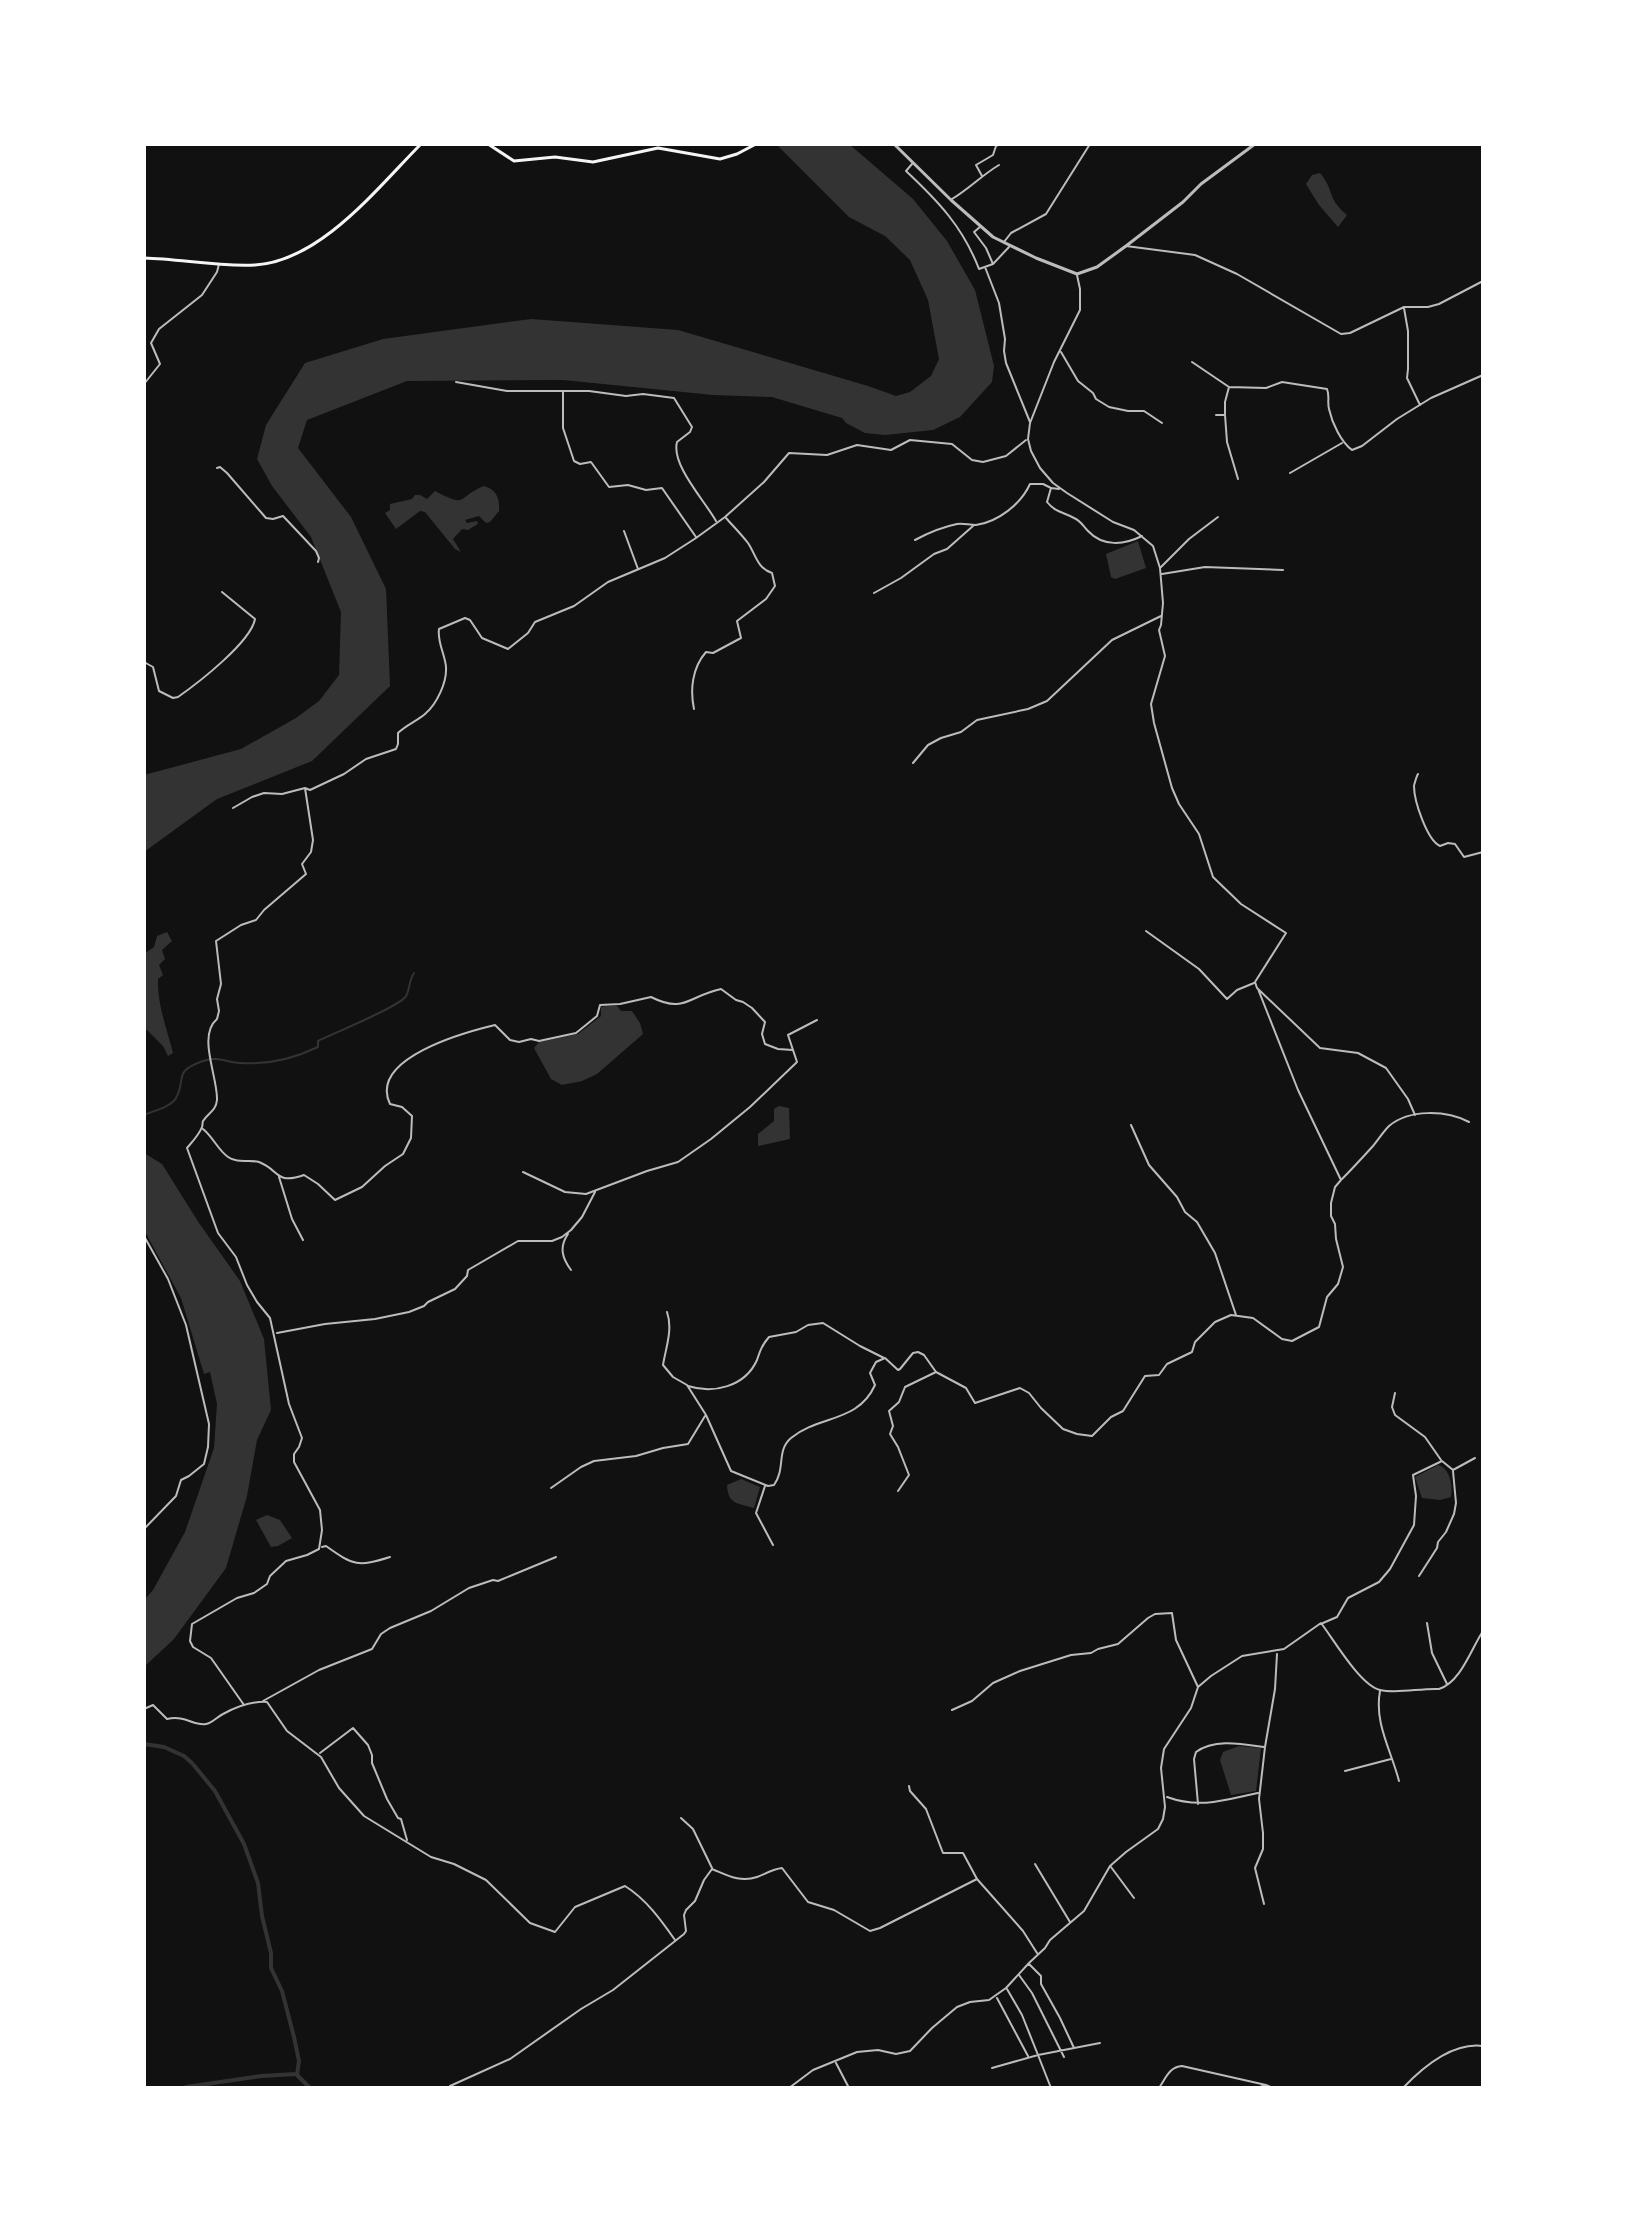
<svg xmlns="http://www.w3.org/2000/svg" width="1627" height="2232" font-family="'Times New Roman',serif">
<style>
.water{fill:#333}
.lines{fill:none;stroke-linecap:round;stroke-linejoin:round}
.stream{stroke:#333;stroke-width:2}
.canal{stroke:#333;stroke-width:4}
.minor{stroke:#bcbcbc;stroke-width:2}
.tertiary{stroke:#bcbcbc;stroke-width:3}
.secondary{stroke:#f5f5f5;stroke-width:3}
</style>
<rect width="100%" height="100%" fill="#111"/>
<path class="water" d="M776 144H849L913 199 947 241 975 290 994 366 992 382 960 417 933 430 885 435 865 433 846 423 842 418 772 397 713 395 563 380 407 381 307 420 298 448 351 517 386 589 390 686 312 761 217 799 144 852V775L241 749 296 718 319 701 339 675 341 612 311 537 272 486 257 459 266 425 305 363 383 339 531 319 678 330 868 386 896 396 910 392 931 376 939 359 928 300 910 260 885 236 849 217Z
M1320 173C1334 189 1327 199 1347 215L1338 227 1319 205 1306 184 1312 175Z
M484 486C497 490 500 499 499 511L490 522 486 523 479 516 465 520 467 523 477 521 478 524 468 530 462 529 453 539 461 552 455 549 425 512 420 511 396 529 385 513 390 510V504L412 499 415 495H420L427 499 435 491C469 509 456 497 484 486Z
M1138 541 1146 568 1115 579 1111 577 1106 554Z
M167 932 172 941 162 950 165 959 159 965 163 975 158 979C157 1004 167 1029 173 1053L168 1056 163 1046 147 1030 144 1031V954L154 947 157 936Z
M606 1006H617L621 1011H632L640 1023 643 1034 597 1074 582 1081 562 1085 551 1079 534 1048 539 1042 578 1034 601 1016V1007Z
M779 1106 789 1108 790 1139 758 1146V1134L774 1121V1109Z
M144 1153 162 1164 199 1223 240 1281 264 1339 271 1410 257 1440 247 1496 226 1568 174 1639 144 1667V1600L153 1590 185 1532 214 1448 217 1404 210 1372 204 1374 181 1298 144 1230Z
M1438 1465C1450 1468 1453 1486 1451 1497L1440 1500 1422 1498 1415 1477Z
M741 1479 760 1487 754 1508C738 1503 728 1505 727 1485Z
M267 1515 280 1520 292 1538 278 1546 271 1547 256 1520Z
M1239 1746 1261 1748 1256 1791 1231 1795 1220 1760 1223 1752Z"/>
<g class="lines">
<path class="stream" d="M144 1115C153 1111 171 1107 176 1098 187 1078 172 1072 203 1061 217 1056 226 1062 240 1063 268 1065 293 1059 318 1047V1041C332 1034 401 1006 406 996 410 989 409 980 414 973"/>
<path class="canal" d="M144 1744 164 1747 184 1756 192 1763 215 1791 244 1844 258 1883 262 1916 271 1953V1968L282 1991 294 2037 299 2061 297 2075
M186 2087 261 2076 296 2074 310 2088"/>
<path class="minor" d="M912 164 906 171C938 201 963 227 979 269L993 264
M982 176 976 165 993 155 996 146 1000 144
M952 199C969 189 982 175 999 165
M980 227 974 232 986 248 993 264 1009 247
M1004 242 1011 233 1046 214 1090 144
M1126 246 1195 255 1237 274 1341 334 1350 333 1404 307H1428L1439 304 1483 281
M985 267 999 303 1005 339 1004 351 1006 363 1030 422
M1077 275 1080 289V310L1054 362 1030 423 1028 439 1031 451 1040 468 1053 483 1067 493 1113 522 1134 530 1153 546 1160 568 1163 603 1161 625 1159 630 1165 656 1151 704 1154 723 1172 788 1179 804 1199 834 1213 877 1241 904 1286 933 1255 982 1257 988 1320 1048 1358 1053 1386 1068 1408 1099 1415 1115
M1404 308 1408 331V369L1407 378 1420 405
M1061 352 1078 381 1093 393 1096 399 1109 407 1128 411H1144L1162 423
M1192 362 1229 387 1225 402V414
M456 382 507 391H589L626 396 643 394 674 398 692 427 690 432 677 442C671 465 705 501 716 521
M144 384 160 364 151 343 159 329 202 295 217 272 219 264
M1229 387 1266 388 1282 382 1327 389C1330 397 1327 401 1329 409 1332 423 1341 442 1352 450L1362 446 1397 419 1431 398 1483 375
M563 392V428L574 461 580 464 591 462 609 487 628 485 646 490 662 488 696 537
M1216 415H1225L1227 442 1238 479
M217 468 220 467 227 473 266 518 273 519 283 516 316 551 319 558 318 562
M1290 473 1342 443
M1059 489 1051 488 1047 502C1055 512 1063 512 1074 518 1081 521 1083 526 1088 531 1103 547 1124 545 1142 536
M624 531 638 569
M915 540C928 533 942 527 957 524 963 523 969 525 976 525 998 522 1021 504 1030 484H1043L1051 488
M1161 567 1189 539 1218 517
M1162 574 1205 567 1283 570
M874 593 901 578 934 554 947 549 973 526
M144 662 153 667 159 691 173 698 178 697C198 683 251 642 255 619L222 592
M694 709C690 690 692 668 706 652L713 653 741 638 737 621 766 599 775 586 772 573C757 568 756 555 748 543 741 534 733 526 726 518
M913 763 928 745 941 738 961 732 977 720 1028 709 1047 701 1112 640 1161 616
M1418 774C1417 775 1414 785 1414 786 1414 801 1427 840 1440 846L1448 843 1455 844 1464 857 1483 852
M233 808 252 797 264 793 282 794 305 788 310 790 344 774 366 759 396 749 398 744V733C406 725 417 721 425 714 437 704 447 682 446 667 445 654 437 642 439 629L465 618 470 620 482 638 508 649 528 633 535 622 574 606 608 582 665 558 696 538 725 517 764 482 789 453 827 455 857 445 891 450 910 440 952 444 972 460 983 462 1006 456 1026 440
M1146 931 1199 969 1227 999 1237 990 1254 983
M1131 1125 1149 1165 1177 1197 1185 1212 1197 1222 1215 1253 1236 1315
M203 1129C213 1137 218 1150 228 1157 238 1164 249 1159 259 1162 280 1170 275 1185 304 1175L318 1184 335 1200 362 1187 385 1166 403 1154 411 1138 412 1116 402 1107 390 1104C368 1058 466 1032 495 1025L510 1040 519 1042 531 1039 539 1041 576 1033 597 1016 600 1005 620 1004 651 997C685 1014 688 996 721 989L736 1000 743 1002 752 1008 765 1022 762 1034 765 1044 778 1049 793 1050
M523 1172 565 1192 586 1194 647 1171 678 1162 711 1139 750 1107 797 1062 788 1035 817 1020
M279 1177 292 1219 303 1240
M1342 1179C1353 1168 1363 1157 1373 1146 1378 1140 1383 1132 1389 1126 1409 1109 1446 1110 1469 1122
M568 1234C559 1247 562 1258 571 1270
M144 1236 168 1279 186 1325 209 1424 208 1447 204 1464 189 1476 181 1480 176 1496 144 1529
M667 1312C673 1329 666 1347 663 1365L673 1377 687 1385 706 1415 731 1471 768 1486 774 1485C786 1468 776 1451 791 1438 819 1415 858 1423 875 1385L870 1373 876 1362 885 1358 898 1370 900 1369 913 1353 918 1352 924 1355 936 1372
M277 1333 325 1324 375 1319 409 1312 424 1306 428 1302 455 1289 467 1276 468 1270 518 1241H552L562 1237 571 1230 582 1217 595 1192
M688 1386C713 1394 745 1387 757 1360 760 1351 762 1345 769 1337L796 1332 808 1325 823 1323 860 1346 884 1358
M1395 1393 1392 1407 1395 1415 1425 1437 1441 1460
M765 1486 756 1513 773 1545
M551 1488 581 1467 594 1461 636 1456 663 1448 688 1444 705 1416
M898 1491 909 1475 898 1447 890 1434 893 1426 889 1411 899 1402 905 1387 936 1372 966 1388 975 1403 1020 1388 1029 1393 1041 1408 1063 1429 1077 1434 1092 1436 1111 1417 1123 1411 1145 1376 1159 1375 1167 1364 1192 1352 1195 1342 1215 1322 1231 1315 1253 1318 1282 1339 1292 1341 1319 1327 1327 1297 1338 1284 1343 1267 1336 1239 1335 1224 1331 1216V1203L1335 1187 1341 1180 1298 1090 1258 989
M322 1547 326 1546C354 1566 358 1567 390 1557
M1419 1576 1437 1548 1438 1542 1446 1532 1454 1514 1456 1503 1453 1471
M1323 1623 1337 1617 1348 1598 1379 1582 1390 1569 1414 1525 1416 1496 1413 1475 1442 1461 1453 1470 1475 1458
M1427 1623 1432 1653 1447 1684
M1380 1691C1374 1723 1391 1750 1399 1781
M263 1701 319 1670 372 1649 381 1634 390 1628 431 1611 469 1588 493 1580 498 1581 556 1557
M244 1705 211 1658 193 1647 190 1641 192 1624 237 1598 254 1593 267 1584 270 1576 286 1561 307 1555 319 1549 322 1530 320 1510 294 1462V1454L299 1447 302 1438 289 1404 270 1318 257 1302 247 1285 236 1257 218 1233 187 1148C192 1142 199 1135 202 1127 203 1125 202 1123 203 1121 208 1113 216 1111 217 1100 218 1077 197 1036 217 1019L219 1011 217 999 221 984 216 941 241 925 256 920 264 910 306 874 302 864 311 852 313 840 305 788
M144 1709 153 1705 167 1719C186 1715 193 1726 206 1724 212 1723 217 1717 223 1714 236 1707 253 1701 267 1702L287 1731 321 1757 339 1788 364 1816 431 1857 454 1864 486 1880 530 1923 555 1932 575 1907 625 1886C646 1899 661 1920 675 1940
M952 1710 972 1701 993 1683 1020 1671 1071 1655 1091 1653 1098 1649 1118 1644 1148 1618 1155 1614 1172 1613 1176 1640 1198 1687
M320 1753 353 1728 368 1745 372 1755V1763L387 1799 398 1818 401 1819 407 1840
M1345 1771 1391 1759
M909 1786 910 1791 926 1809 943 1853H963L977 1879 1023 1931 1037 1953
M1167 1797C1200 1809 1225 1800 1258 1793
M1198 1804 1194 1759 1196 1752C1214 1738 1243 1744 1264 1747
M681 1818 693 1829 712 1868
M1035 1864 1070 1922
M1111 1867 1134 1898
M1264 1904 1255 1868 1263 1849V1833L1259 1799 1265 1747 1275 1689 1277 1654
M1029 1964 1041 1976V1984L1060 2018 1074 2048
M1019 1975 1032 1993 1064 2057
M997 1998 1028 2056
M836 2063 849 2088
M992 2068 1038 2055 1022 2015 1007 1989
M450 2086 510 2059 581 2009 613 1990 684 1934 686 1931 684 1915 686 1910 695 1901 704 1880 712 1869C727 1875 740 1883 757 1877 765 1874 773 1869 782 1868L808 1902 834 1910 870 1931 880 1928 977 1879
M789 2088 813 2070 857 2052 878 2050 896 2054 910 2051 932 2028 957 2007 970 2002 989 2000 1006 1988 1029 1963 1045 1948 1050 1940 1084 1911 1110 1866 1126 1852 1158 1829 1163 1819 1165 1807 1161 1768 1164 1749 1191 1708 1198 1687 1211 1676 1242 1656 1284 1649 1321 1623C1334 1640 1360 1685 1380 1690 1397 1694 1421 1688 1439 1689 1461 1682 1471 1649 1483 1631
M1051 2088 1038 2055 1100 2043
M1159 2088C1166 2078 1169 2067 1182 2066L1266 2085
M1257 2088 1266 2085 1273 2088
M1403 2088C1423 2067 1452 2042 1483 2046"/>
<path class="tertiary" d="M894 144 951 200 993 237 1036 258 1077 274 1097 267 1126 246 1183 202 1201 184 1255 144"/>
<path class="secondary" d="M488 144 514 161 555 157 593 162 658 148 720 159 737 154 756 144
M144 258C181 259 218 267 255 265 321 261 378 187 421 144"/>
</g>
<rect width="1627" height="2232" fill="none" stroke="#ffffff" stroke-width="292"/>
</svg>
